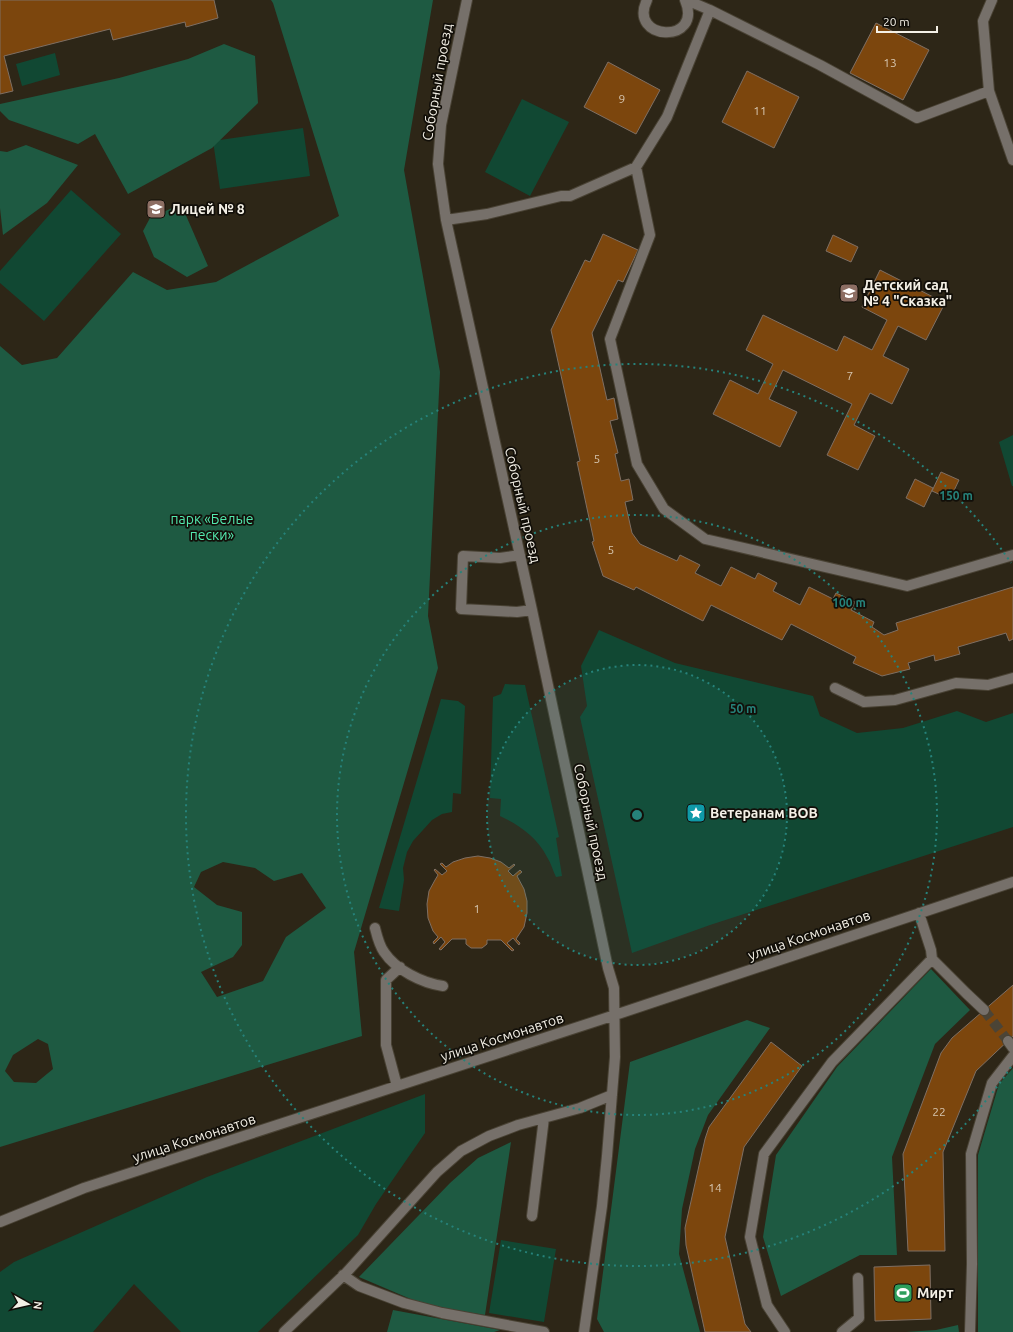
<svg xmlns="http://www.w3.org/2000/svg" width="1013" height="1332" font-family="Ubuntu,sans-serif">
<style>
.green{fill:#114833}
.forest{fill:#1e5a42;fill-rule:evenodd}
.building{fill:#7c460d;stroke:#7f6f63}
.lines{fill:none;stroke-linecap:round;stroke-linejoin:round}
.minor-tunnel{stroke:#4b4436;stroke-width:10;stroke-dasharray:10 5;stroke-linecap:butt}
.minor-casing{stroke:#494234;stroke-width:12}
.minor{stroke:#76706a;stroke-width:10}
.ring{fill:none;stroke:#26827a;stroke-width:2;stroke-dasharray:2 4}
.labels{text-anchor:middle;dominant-baseline:central;stroke-width:3.5;stroke-linejoin:round;paint-order:stroke}
.number-label{font-size:12px;fill:#d6c6b0}
.street-label{font-size:14px;fill:#f4f0e6;stroke:#120f09}
.poi-label{font-size:14px;font-weight:bold;fill:#f4f0e6;stroke:#120f09;text-anchor:start}
.park-label{font-size:14px;fill:#53eaaf;stroke:#120f09}
.centre{fill:#26827a;stroke:#120f09;stroke-width:2}
.ring-label{font-size:12px;text-anchor:middle;font-weight:bold;fill:#26827a;stroke:#120f09;stroke-width:3.5;stroke-linejoin:round;paint-order:stroke}
</style>
<rect width="100%" height="100%" fill="#2d2617"/>
<path class="green" d="M55 53 60 75 22 86 16 64Z
M522 99 569 122 530 196 485 172Z
M303 128 310 176 220 189 213 141Z
M71 190 121 234 44 321 0 283V271Z
M1013 435V486H1012L999 442Z
M599 630 675 663 813 696 820 716 857 733 903 728 957 711 986 722 1013 713V827L710 925 632 953 580 717 587 706 581 666Z
M505 684 525 685 559 837 556 838 562 876 556 877C553 871 551 863 547 857 537 837 519 825 500 816L501 799 490 798 493 697 501 694Z
M441 699 458 701 465 706 461 794 453 793 452 812 442 814 432 820 413 841 407 852 403 868 404 880 399 911 379 908Z
M425 1094V1133L376 1204 358 1235 258 1332H181L134 1284 93 1332H0V1272L14 1262 207 1177Z
M501 1240 556 1249 544 1322 489 1313Z"/>
<path class="forest" d="M271 0H433L404 170 440 372 428 616 438 668 354 952 362 1036 0 1147V346L22 365 57 358 133 272 167 290 216 282 339 216 273 3ZM223 862 255 868 274 881 302 873 326 908 286 937 263 981 217 997 201 972 233 957 242 945V912L217 905 194 887 201 872ZM38 1039 48 1044 53 1069 36 1083 14 1082 5 1071 13 1055Z
M224 44 255 56 258 103 212 148 128 194 95 134 78 144 9 120 0 111V104L119 78 188 59Z
M26 145 78 165 47 203 3 235 0 208V151L7 152Z
M181 204 208 266 187 277 154 257 143 231 150 218Z
M931 969 970 1010 935 1044 892 1157 897 1255H860L781 1296 763 1237 776 1155 837 1067Z
M747 1020 770 1028 708 1115 695 1149 682 1209 679 1254 700 1332H604L597 1319 630 1062Z
M1013 1068V1332H978V1155L999 1084Z
M511 1142 485 1315 448 1309 413 1300 359 1277 450 1183 478 1158Z
M393 1310 500 1330 494 1332H387Z
M958 1325 959 1332H906L936 1330Z"/>
<path class="building" d="M0 0H214L218 18 186 27 185 22 113 40 110 29 4 56 13 91 0 94Z
M876 23 929 50 903 100 850 73Z
M608 62 660 90 636 134 584 107Z
M747 71 799 97 774 148 722 122Z
M603 234 638 250 623 282 618 280 592 333 607 400 614 398 618 419 610 421 618 453 615 454 621 481 629 479 633 500 625 502 632 533 640 544 677 561 680 555 700 565 695 573 721 586 731 567 755 579 758 573 777 583 773 591 800 605 809 587 833 599 836 593 855 602 851 610 874 622 872 627 884 635 898 630 896 623 1013 587V639L1009 641 1006 633 958 647 960 654 935 661 934 655 908 663 910 669 882 676 853 663 856 657 791 624 782 640 711 605 703 621 636 587 634 590 603 576 592 542 594 541 577 462 580 461 551 330 585 260 590 262Z
M833 235 858 247 851 262 826 251Z
M880 270 945 303 926 340 898 326 883 356 909 369 892 404 870 393 854 425 875 436 858 470 827 455 852 404 783 370 769 399 797 412 780 447 713 414 730 380 758 394 773 364 746 350 763 315 837 351 844 336 872 350 887 320 862 307Z
M941 472 959 480 950 499 932 491Z
M915 479 933 488 924 507 906 498Z
M478 856 490 858 501 862 509 868 514 864 515 865 508 871 513 876 520 870 522 872 517 876 524 889 527 901V913L524 927 516 939 520 943 519 945 513 938 507 943 514 950 512 951 501 940H487V944L482 948H471L466 944V939H452L441 950 439 949 445 942 441 937 434 944 433 942 438 937 433 931 428 918 427 904 429 891 435 880 438 875 434 870 435 869 442 875 447 871 440 864 442 863 446 867 453 862 465 858Z
M1013 985V1036L976 1071 943 1152 945 1251H908L903 1154 941 1053 952 1038Z
M771 1042 802 1066 744 1147 725 1237 745 1324 751 1332H705L686 1245 685 1228 705 1139 709 1127Z
M930 1265 931 1319 875 1321 874 1267Z"/>
<g class="lines">
<path class="minor-tunnel" d="M984 1010 1008 1041"/>
<defs>
<path id="minor" d="M467 0 441 125 438 164 446 220 532 610 608 968 614 988 615 1057 607 1156 602 1206 584 1332
M647 0C627 41 704 45 685 0
M686 0 710 10
M992 0 983 21 989 91 1013 160
M636 167 650 235 610 339 637 464 664 509 705 539 907 586 1013 555
M446 220 487 214 561 196H570L636 167 667 117 710 10 820 65 917 118 989 91
M520 555 500 558 463 556 461 609 517 612 532 610
M835 688 864 702 895 700 956 683 988 685 1013 678
M919 913 931 950 932 959 966 993 984 1010
M375 928C377 936 379 945 384 952 396 970 422 983 443 986
M1008 1041 1013 1048
M397 1086 386 1045V980L400 967
M532 1216 544 1118
M0 1222 84 1188 615 1015 1013 882
M343 1275 359 1286 404 1303 442 1313 544 1332
M284 1332 346 1273 437 1172 461 1151 489 1136 518 1125 580 1108 612 1095
M785 1332 767 1305 750 1237 764 1154 832 1062 932 959
M842 1332 859 1318 858 1278
M970 1332 972 1264 971 1154 992 1083 1013 1056"/>
</defs>
<use href="#minor" class="minor-casing"/>
<use href="#minor" class="minor"/>
</g>
<circle cx="637" cy="815" r="150" fill="#26827a" fill-opacity=".12"/>
<g class="ring">
<circle cx="637" cy="815" r="150"/>
<circle cx="637" cy="815" r="300"/>
<path d="M1011 1067A451 451 0 1 1 1011 563"/>
</g>
<defs>
<symbol id="school-square" viewBox="-11 -11 22 22"><rect x="-9" y="-9" width="18" height="18" rx="4" fill="#8d6e63" stroke="#120f09"/><path d="M0-5L7-2L0 1L-7-2ZM-4 1L0 2.5L4 1V4Q0 6-4 4Z" fill="#fff"/></symbol>
<symbol id="sight-square" viewBox="-11 -11 22 22"><rect x="-9" y="-9" width="18" height="18" rx="4" fill="#0f9aa8" stroke="#120f09"/><path d="M0-6L1.8-2.2L6-1.7L2.9 1.2L3.7 5.4L0 3.3L-3.7 5.4L-2.9 1.2L-6-1.7L-1.8-2.2Z" fill="#fff"/></symbol>
<symbol id="stadium-square" viewBox="-11 -11 22 22"><rect x="-9" y="-9" width="18" height="18" rx="4" fill="#2e9e5b" stroke="#120f09"/><path d="M0-5a6.5 5 0 1 0 0 10a6.5 5 0 1 0 0-10ZM-3.5-1.8h7v3.6h-7Z" fill="#fff"/></symbol>
</defs>
<g fill-rule="evenodd">
<use href="#school-square" x="145" y="198" width="22" height="22"/>
<use href="#school-square" x="838" y="282" width="22" height="22"/>
<use href="#sight-square" x="685" y="802" width="22" height="22"/>
<use href="#stadium-square" x="892" y="1282" width="22" height="22"/>
</g>
<g class="labels">
<g class="number-label">
<text x="890" y="62">13</text>
<text x="622" y="98">9</text>
<text x="760" y="110">11</text>
<text x="850" y="375">7</text>
<text x="597" y="458">5</text>
<text x="611" y="549">5</text>
<text x="477" y="908">1</text>
<text x="939" y="1111">22</text>
<text x="715" y="1187">14</text>
</g>
<g class="street-label">
<text transform="translate(437 82) rotate(-80)">Соборный проезд</text>
<text transform="translate(523 505) rotate(77)">Соборный проезд</text>
<text transform="translate(591 822) rotate(78)">Соборный проезд</text>
<text transform="translate(809 935) rotate(-19)">улица Космонавтов</text>
<text transform="translate(502 1037) rotate(-18)">улица Космонавтов</text>
<text transform="translate(194 1138) rotate(-18)">улица Космонавтов</text>
</g>
<g class="poi-label">
<text x="170" y="209">Лицей № 8</text>
<text x="863" y="285">Детский сад<tspan x="863" dy="16">№ 4 "Сказка"</tspan></text>
<text x="710" y="813">Ветеранам ВОВ</text>
<text x="917" y="1293">Мирт</text>
</g>
<g class="park-label">
<text x="212" y="519">парк «Белые<tspan x="212" dy="16">пески»</tspan></text>
</g>
</g>
<circle cx="637" cy="815" r="6" class="centre"/>
<g class="ring-label">
<text x="956" y="500">150 m</text>
<text x="849" y="607">100 m</text>
<text x="743" y="713">50 m</text>
</g>
<g transform="translate(28 1304) rotate(98)" stroke="#120f09" stroke-width="3" paint-order="stroke">
<path d="M0-3L7 15L0 10L-7 15Z" fill="#f4f0e6"/>
<text y="-6" font-size="11" font-weight="bold" text-anchor="middle" fill="#f4f0e6">N</text>
</g>
<path d="M877 26v6h60v-6" fill="none" stroke="#f4f0e6" stroke-width="2"/>
<text x="883" y="26" font-size="12" fill="#f4f0e6" stroke="#120f09" stroke-width="3" paint-order="stroke">20 m</text>
</svg>
